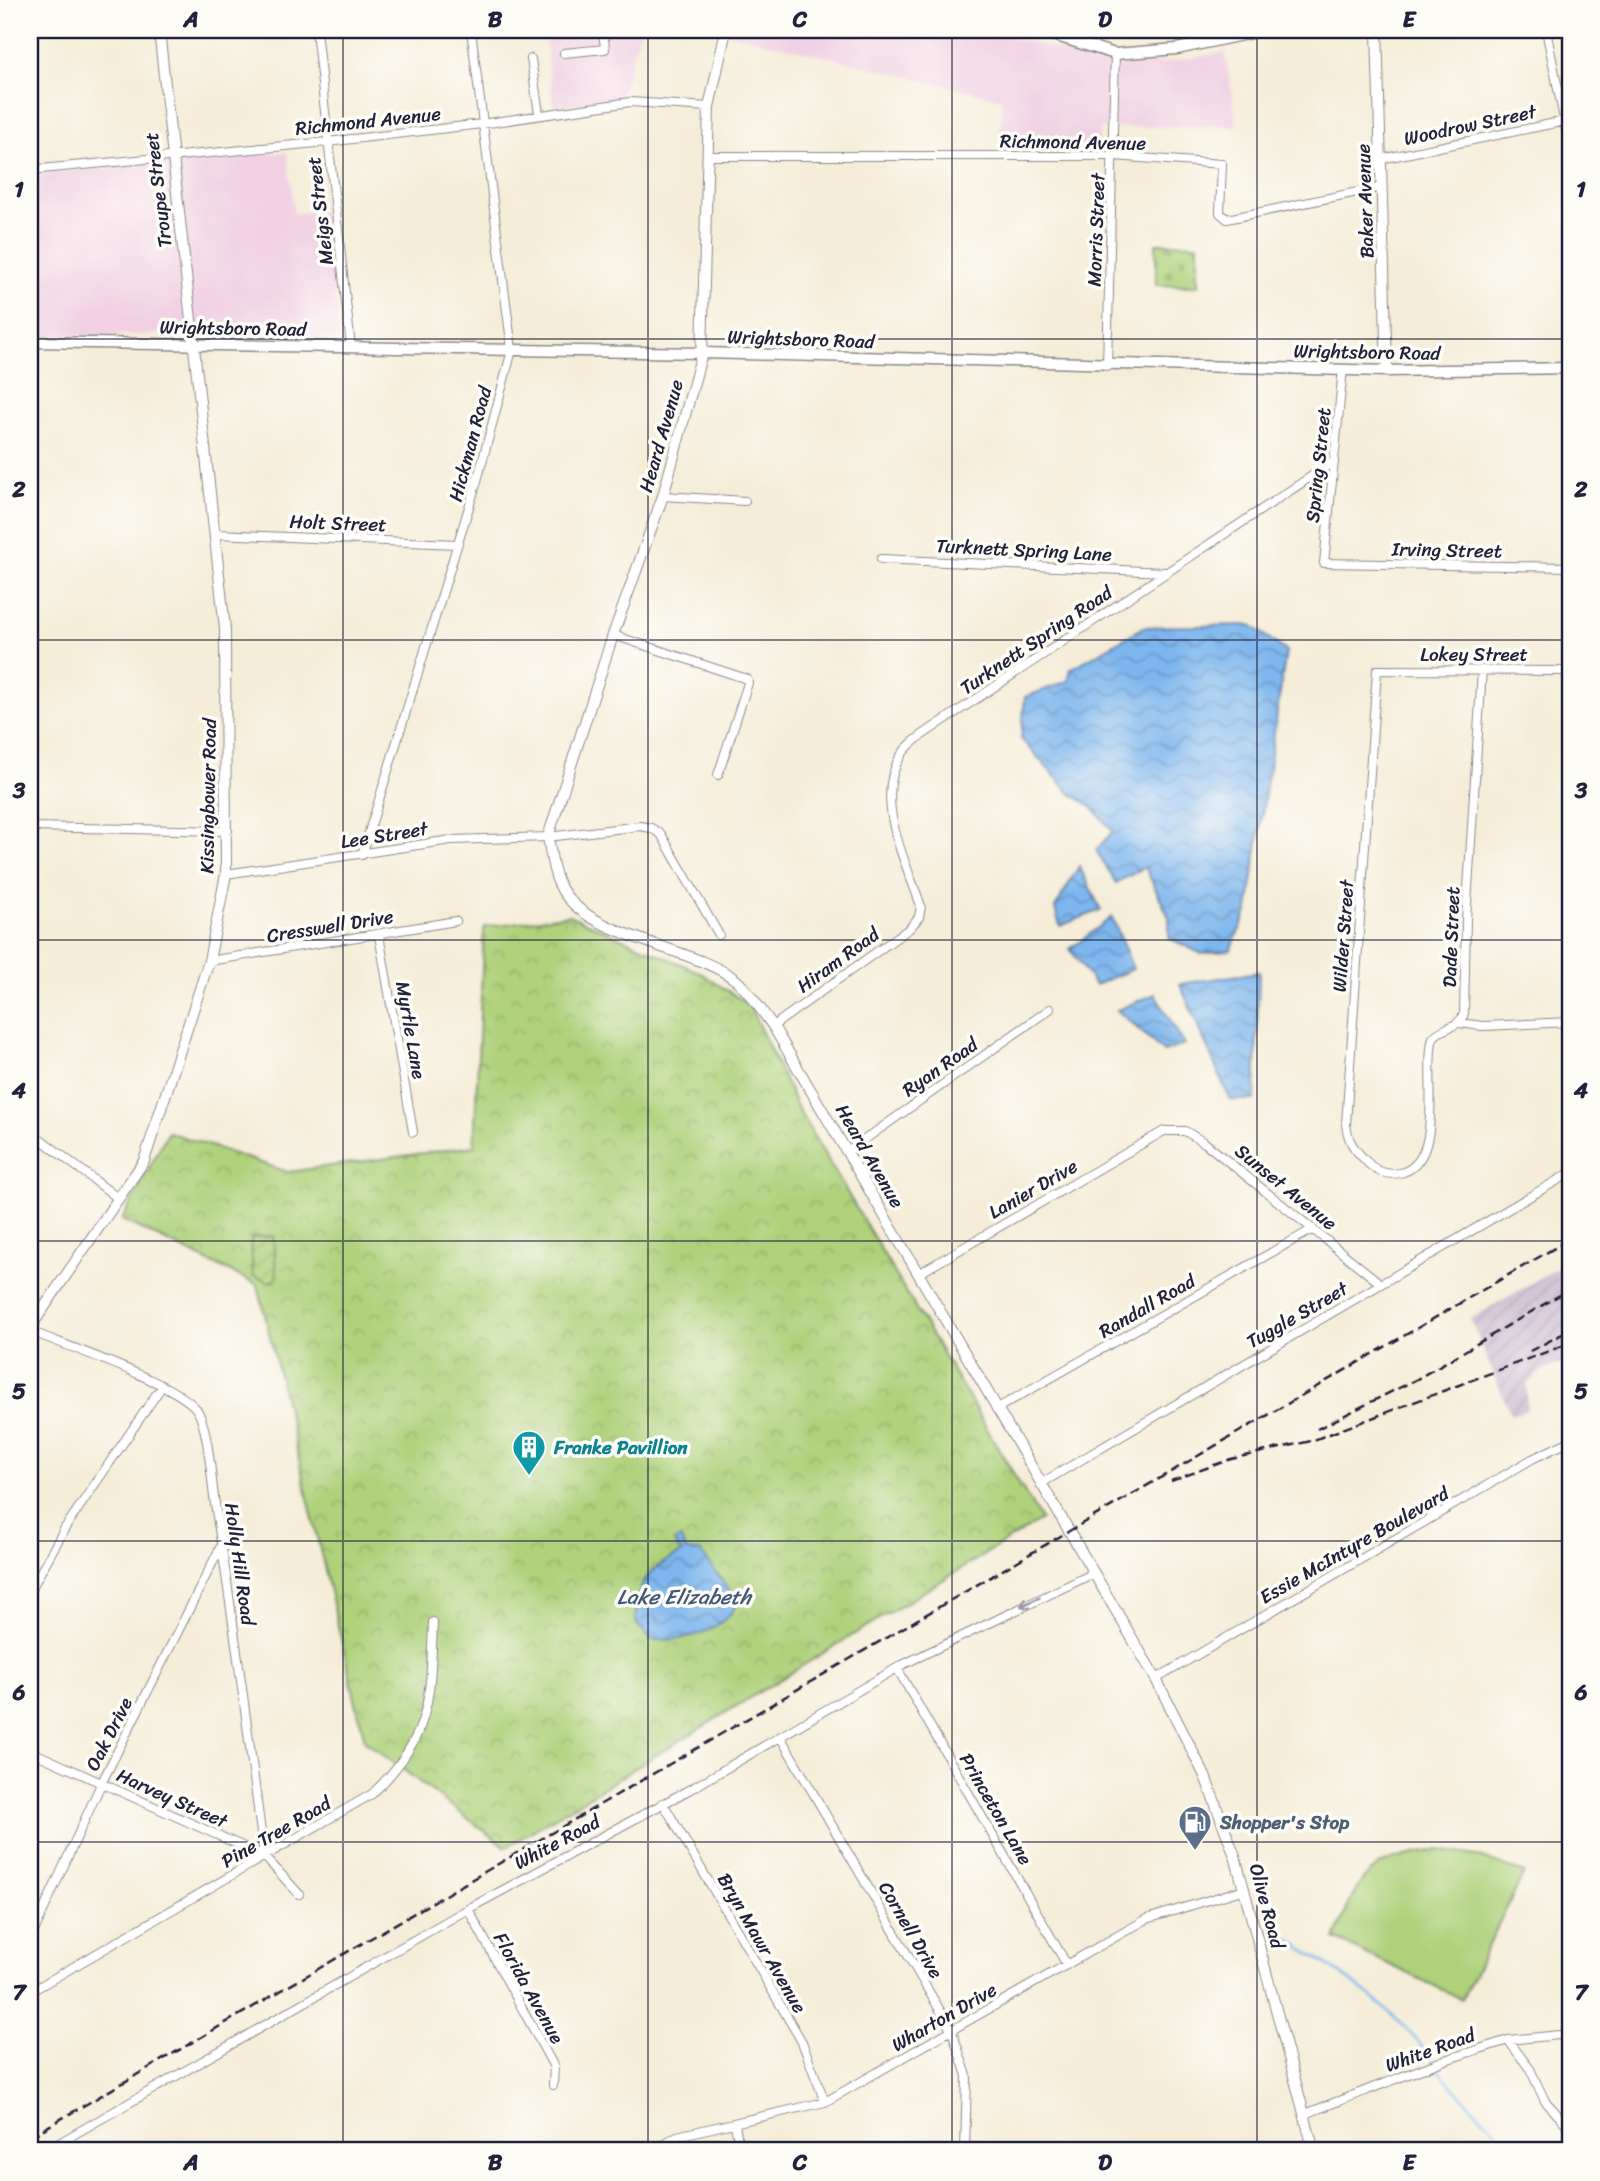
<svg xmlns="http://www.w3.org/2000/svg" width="1600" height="2181" font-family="Sriracha,sans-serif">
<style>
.built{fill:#f1d0e3}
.industrial{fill:url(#industrial-furrows)}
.grass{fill:#aed17a;stroke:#687a5a;stroke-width:2}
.cemetery{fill:url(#cemetery-stones);stroke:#687a5a;stroke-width:2}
.park{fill:url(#park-crowns);stroke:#687a5a;stroke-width:2}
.garden{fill:url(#garden-furrows);stroke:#687a5a;stroke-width:2}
.water{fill:url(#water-waves);stroke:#506c94;stroke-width:2}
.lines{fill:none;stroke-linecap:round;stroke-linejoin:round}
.stream{stroke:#7db6ee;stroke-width:2.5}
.minor-casing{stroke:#8c888a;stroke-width:10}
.tertiary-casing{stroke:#8c888a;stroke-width:12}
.secondary-casing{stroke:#8c888a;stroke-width:13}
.minor{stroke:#fff;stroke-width:8}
.tertiary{stroke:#fff;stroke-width:10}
.secondary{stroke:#fff;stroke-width:10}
.rail{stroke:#22223b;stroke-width:2.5;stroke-dasharray:10 5;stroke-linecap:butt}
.oneway{stroke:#9c9ca7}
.grid{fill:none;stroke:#22223b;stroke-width:2;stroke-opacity:0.55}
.labels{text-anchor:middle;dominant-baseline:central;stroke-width:7;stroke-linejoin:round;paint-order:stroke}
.street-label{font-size:19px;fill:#22223b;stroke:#fdfcf7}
.culture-label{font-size:19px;font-weight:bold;fill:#0d838f;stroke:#fdfcf7;text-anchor:start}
.service-label{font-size:19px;font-weight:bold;fill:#4e5e75;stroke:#fdfcf7;text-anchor:start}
.water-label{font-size:21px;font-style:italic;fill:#42567a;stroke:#fdfcf7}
.neatline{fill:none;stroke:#22223b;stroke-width:2.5}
.grid-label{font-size:23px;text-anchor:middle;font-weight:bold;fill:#22223b}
</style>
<defs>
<pattern id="industrial-furrows" width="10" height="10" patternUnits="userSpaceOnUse" patternTransform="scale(1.75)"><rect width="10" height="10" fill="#cebed1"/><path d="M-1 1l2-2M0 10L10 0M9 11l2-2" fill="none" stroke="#b1a3b4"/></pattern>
<pattern id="cemetery-stones" width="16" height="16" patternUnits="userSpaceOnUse" patternTransform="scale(1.75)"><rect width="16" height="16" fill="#aed17a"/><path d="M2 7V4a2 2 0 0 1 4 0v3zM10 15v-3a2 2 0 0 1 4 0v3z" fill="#95b36a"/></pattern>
<pattern id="park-crowns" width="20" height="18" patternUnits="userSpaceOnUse" patternTransform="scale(1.75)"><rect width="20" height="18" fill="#aed17a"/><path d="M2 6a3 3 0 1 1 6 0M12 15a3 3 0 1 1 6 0" fill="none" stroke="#95b36a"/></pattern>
<pattern id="garden-furrows" width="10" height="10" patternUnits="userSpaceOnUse" patternTransform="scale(1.75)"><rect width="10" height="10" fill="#aed17a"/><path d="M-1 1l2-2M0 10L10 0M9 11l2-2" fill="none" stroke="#95b36a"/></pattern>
<pattern id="water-waves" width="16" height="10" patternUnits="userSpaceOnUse" patternTransform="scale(1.75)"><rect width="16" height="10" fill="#7db6ee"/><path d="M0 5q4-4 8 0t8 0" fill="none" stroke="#6694c2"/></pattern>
</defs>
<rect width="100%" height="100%" fill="#fdfcf7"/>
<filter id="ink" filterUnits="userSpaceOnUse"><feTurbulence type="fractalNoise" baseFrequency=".0143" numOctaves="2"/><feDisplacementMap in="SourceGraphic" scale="14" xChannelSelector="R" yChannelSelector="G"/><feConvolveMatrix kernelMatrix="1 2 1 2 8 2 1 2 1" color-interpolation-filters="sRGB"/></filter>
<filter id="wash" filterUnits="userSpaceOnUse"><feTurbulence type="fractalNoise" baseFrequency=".00686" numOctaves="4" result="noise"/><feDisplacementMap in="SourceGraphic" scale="28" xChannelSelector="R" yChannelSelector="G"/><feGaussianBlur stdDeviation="1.57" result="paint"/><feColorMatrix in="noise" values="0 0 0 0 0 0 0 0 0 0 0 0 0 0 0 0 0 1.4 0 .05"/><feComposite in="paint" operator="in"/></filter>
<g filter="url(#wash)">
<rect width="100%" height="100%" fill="#f5edd8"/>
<path class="built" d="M544 30H641L619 98 553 107Z
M714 30H984L1100 61 1168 62 1225 52 1237 126 1100 128 1098 144 1000 146 1002 99Z
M287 152 294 213 327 211 339 339 183 334 30 336V175Z"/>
<path class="industrial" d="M1570 1261V1362L1544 1369 1527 1384V1410L1511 1415 1470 1319Z"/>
<path class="grass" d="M1440 1850 1476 1856 1524 1873 1462 1999 1335 1939C1361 1872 1365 1860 1440 1850Z"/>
<path class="cemetery" d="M1156 243 1198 244V286L1156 285Z"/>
<path class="park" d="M569 915 699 972 749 1005 800 1113 1041 1520 506 1847 365 1741 258 1285 122 1220 168 1132 288 1172 474 1146 484 927Z"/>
<path class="garden" d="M273 1236 277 1279 269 1282 253 1276 251 1238Z"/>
<path class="water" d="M1251 625 1286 651 1248 910 1231 950 1202 954 1169 938V917L1145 867 1116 883 1096 850 1113 831 1091 806 1071 794 1021 739 1025 697 1068 681 1071 669 1144 627Z
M1079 866 1101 910 1060 926 1055 908Z
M1112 917 1133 969 1095 985 1070 949Z
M1259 972 1255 1100H1230L1180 984Z
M1155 994 1184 1044 1164 1052 1117 1010Z
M681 1538 686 1551H700L730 1591 737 1605C718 1634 685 1641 652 1640L636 1623C635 1584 647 1569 682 1553L674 1542Z"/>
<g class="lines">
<path class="stream" d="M1272 1929C1333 1968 1390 2001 1433 2061
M1437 2067 1451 2085 1514 2151"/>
</g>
</g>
<g filter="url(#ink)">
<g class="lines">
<defs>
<path id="minor" d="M316 30 351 347
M1546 30 1570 148
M564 53 605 49 603 30
M531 59 539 114
M707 156H1114L1222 164 1220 213 1227 219 1382 187
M1381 159 1565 121
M30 170 327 142 482 124 630 102 709 107
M1107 366 1115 54
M1343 369 1324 563 1570 567
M663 496 745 501
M216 534 457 544
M881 559 1165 572
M613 635 747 679 748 683 718 775
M1482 670 1466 919 1464 1013C1460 1029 1441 1026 1433 1038 1423 1070 1447 1162 1400 1173 1386 1176 1375 1171 1366 1161 1354 1149 1348 1142 1346 1124L1377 670 1570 671
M30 827 228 831
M362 855 477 481 512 350 471 30
M226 874 451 840 548 837 640 826 651 828 661 834 719 935
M1567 916H1570
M379 935 413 1132
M209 961 456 921
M1459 1023 1483 1026 1570 1022
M773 1026 910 928 919 917 921 906C906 862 872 798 902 754 911 741 927 732 940 723L1333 462
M30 1131 119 1199
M847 1152 1050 1009
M918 1274 1164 1131H1185L1205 1143 1381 1284
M30 1331C64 1345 179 1384 197 1410 209 1429 211 1480 215 1504 234 1621 249 1738 264 1856L299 1894
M996 1409 1313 1229
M1040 1484 1570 1173
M30 1591 65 1528 162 1386
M898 1670 1067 1965
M1156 1679 1532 1459 1570 1441
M781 1738 952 2031 967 2076 965 2151
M30 1751 264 1856
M663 1803 802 2042 825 2102
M468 1909 554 2067 553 2085
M30 1940 101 1784 222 1544
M30 1992 372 1794C432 1737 430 1699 433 1622
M1508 2040 1530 2069 1545 2101 1570 2128
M1305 2114 1445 2060 1508 2040 1570 2034
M735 2125 740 2151
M45 2151 468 1909 696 1786 902 1665 1092 1574
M651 2151 677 2136 825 2102 1147 1919 1245 1889"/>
<path id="tertiary" d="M726 30 709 107 702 353 663 496 613 635 548 837C551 853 552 870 559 884 583 938 691 945 736 980 750 992 762 1012 773 1026L1156 1679 1205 1776 1235 1856 1314 2151
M1377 30 1387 371
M30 1328 144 1161 209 961 226 874 225 629 159 30"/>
<path id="secondary" d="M1037 30 1115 54 1177 49 1265 30
M30 342 702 353 1387 371 1570 368"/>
</defs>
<use href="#minor" class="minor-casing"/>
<use href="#tertiary" class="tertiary-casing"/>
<use href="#secondary" class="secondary-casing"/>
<use href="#minor" class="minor"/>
<use href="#tertiary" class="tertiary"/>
<use href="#secondary" class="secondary"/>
<path class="rail" d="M1530 1351 1570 1330
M1317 1429 1417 1379 1570 1289
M1171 1481 1231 1459 1311 1441 1570 1343
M30 2137 1570 1239"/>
</g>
<defs><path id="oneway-shaft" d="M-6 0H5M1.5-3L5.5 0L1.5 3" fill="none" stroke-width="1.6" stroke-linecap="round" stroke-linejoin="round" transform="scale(1.75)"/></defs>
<use class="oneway" href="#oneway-shaft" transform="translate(1030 1602) rotate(155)"/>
</g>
<path class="grid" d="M343 30V2151M648 30V2151M952 30V2151M1257 30V2151M30 339H1570M30 640H1570M30 940H1570M30 1241H1570M30 1541H1570M30 1842H1570"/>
<defs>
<symbol id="building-pin" viewBox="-11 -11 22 30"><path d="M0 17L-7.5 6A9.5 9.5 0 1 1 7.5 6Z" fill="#0f9aa8" stroke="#fdfcf7"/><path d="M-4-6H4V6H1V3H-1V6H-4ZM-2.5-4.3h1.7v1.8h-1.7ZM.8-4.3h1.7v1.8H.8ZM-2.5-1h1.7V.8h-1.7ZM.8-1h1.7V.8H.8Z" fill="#fff"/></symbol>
<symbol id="fuel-pin" viewBox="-11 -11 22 30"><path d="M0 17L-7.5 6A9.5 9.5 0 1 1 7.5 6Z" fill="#5c6f8a" stroke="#fdfcf7"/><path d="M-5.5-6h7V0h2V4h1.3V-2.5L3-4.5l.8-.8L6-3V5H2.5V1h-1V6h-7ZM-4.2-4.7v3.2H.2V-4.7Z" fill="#fff"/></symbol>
</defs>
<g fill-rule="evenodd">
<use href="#building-pin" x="510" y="1428" width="38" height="52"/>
<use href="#fuel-pin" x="1176" y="1803" width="38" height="52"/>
</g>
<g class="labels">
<g class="street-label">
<text transform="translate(368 121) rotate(-6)">Richmond Avenue</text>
<text transform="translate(1470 125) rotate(-12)">Woodrow Street</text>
<text transform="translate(1073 142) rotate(1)">Richmond Avenue</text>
<text transform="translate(158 190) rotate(-97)">Troupe Street</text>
<text transform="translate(1365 201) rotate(-92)">Baker Avenue</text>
<text transform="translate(320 211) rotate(-97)">Meigs Street</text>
<text transform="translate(1096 230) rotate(-88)">Morris Street</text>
<text transform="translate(233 328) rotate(1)">Wrightsboro Road</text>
<text transform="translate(801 339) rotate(2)">Wrightsboro Road</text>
<text transform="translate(1367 352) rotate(1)">Wrightsboro Road</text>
<text transform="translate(661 436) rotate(-74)">Heard Avenue</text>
<text transform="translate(470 444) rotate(-75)">Hickman Road</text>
<text transform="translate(1318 465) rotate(-84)">Spring Street</text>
<text transform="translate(338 523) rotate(2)">Holt Street</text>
<text transform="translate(1024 550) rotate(3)">Turknett Spring Lane</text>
<text transform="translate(1447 550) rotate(1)">Irving Street</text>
<text transform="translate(1036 640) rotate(-34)">Turknett Spring Road</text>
<text x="1474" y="654">Lokey Street</text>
<text transform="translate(208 796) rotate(-89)">Kissingbower Road</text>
<text transform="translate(384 835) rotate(-9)">Lee Street</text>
<text transform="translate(330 926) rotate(-9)">Cresswell Drive</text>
<text transform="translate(1343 936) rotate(-86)">Wilder Street</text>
<text transform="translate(1451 937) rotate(-88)">Dade Street</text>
<text transform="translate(838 960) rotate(-36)">Hiram Road</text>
<text transform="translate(411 1030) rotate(80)">Myrtle Lane</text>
<text transform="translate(940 1067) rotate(-35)">Ryan Road</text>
<text transform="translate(870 1156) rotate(60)">Heard Avenue</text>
<text transform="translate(1286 1187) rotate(39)">Sunset Avenue</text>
<text transform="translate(1033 1189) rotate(-30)">Lanier Drive</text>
<text transform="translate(1147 1306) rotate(-30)">Randall Road</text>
<text transform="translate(1297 1315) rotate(-30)">Tuggle Street</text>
<text transform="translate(1354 1545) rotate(-30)">Essie McIntyre Boulevard</text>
<text transform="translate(240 1564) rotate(82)">Holly Hill Road</text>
<text transform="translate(109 1734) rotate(-63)">Oak Drive</text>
<text transform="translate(172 1798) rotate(24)">Harvey Street</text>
<text transform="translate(996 1809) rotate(60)">Princeton Lane</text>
<text transform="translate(276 1832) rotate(-30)">Pine Tree Road</text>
<text transform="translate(557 1842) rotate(-28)">White Road</text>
<text transform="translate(1267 1906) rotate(75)">Olive Road</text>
<text transform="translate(911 1930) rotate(60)">Cornell Drive</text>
<text transform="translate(762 1943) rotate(60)">Bryn Mawr Avenue</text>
<text transform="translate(529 1988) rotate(61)">Florida Avenue</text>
<text transform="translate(944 2017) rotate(-30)">Wharton Drive</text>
<text transform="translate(1430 2050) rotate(-20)">White Road</text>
</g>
<g class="culture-label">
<text x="554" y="1447">Franke Pavillion</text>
</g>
<g class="service-label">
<text x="1220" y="1822">Shopper's Stop</text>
</g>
<g class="water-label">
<text x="684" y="1597">Lake Elizabeth</text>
</g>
</g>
<rect width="1600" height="2181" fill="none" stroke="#fdfcf7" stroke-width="77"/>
<rect x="38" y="38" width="1524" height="2104" class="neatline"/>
<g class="grid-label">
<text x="191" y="27">A</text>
<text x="495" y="27">B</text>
<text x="800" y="27">C</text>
<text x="1105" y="27">D</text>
<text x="1409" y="27">E</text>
<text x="19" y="197">1</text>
<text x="1581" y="197">1</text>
<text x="19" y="497">2</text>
<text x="1581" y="497">2</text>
<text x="19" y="798">3</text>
<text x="1581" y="798">3</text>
<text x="19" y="1098">4</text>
<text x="1581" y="1098">4</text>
<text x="19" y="1399">5</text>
<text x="1581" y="1399">5</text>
<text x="19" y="1700">6</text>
<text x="1581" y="1700">6</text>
<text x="19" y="2000">7</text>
<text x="1581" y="2000">7</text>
<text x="191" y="2170">A</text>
<text x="495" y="2170">B</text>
<text x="800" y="2170">C</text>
<text x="1105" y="2170">D</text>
<text x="1409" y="2170">E</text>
</g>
</svg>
